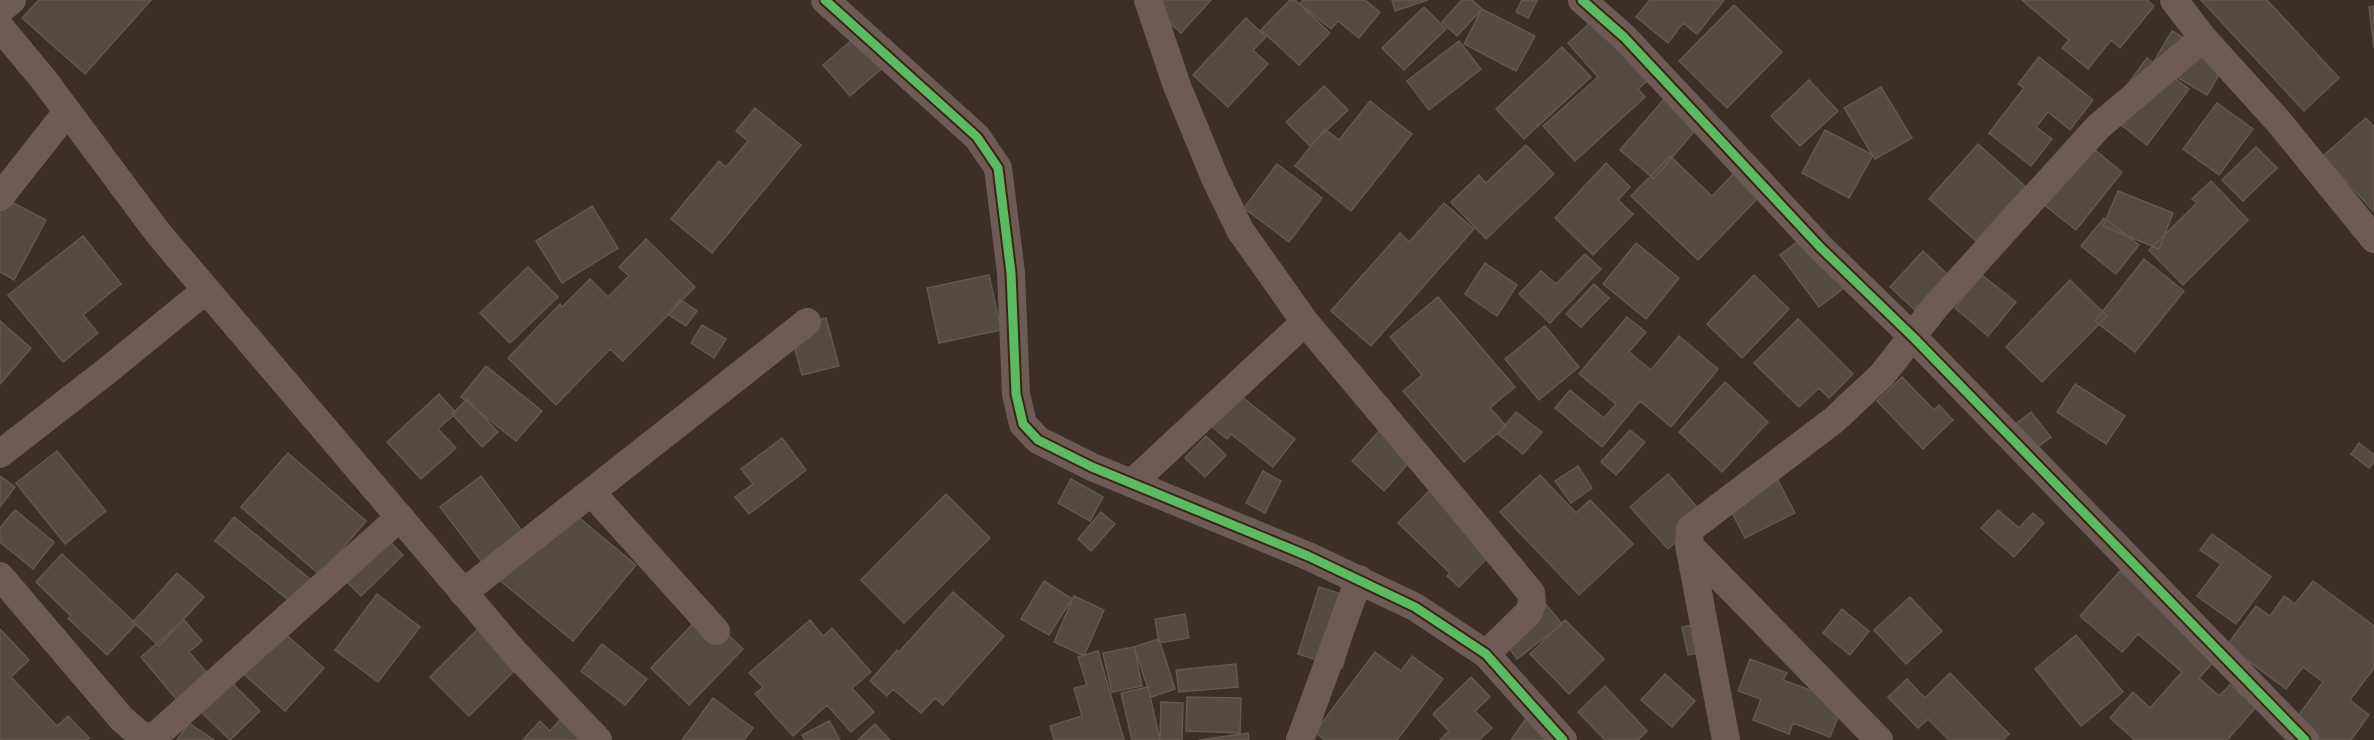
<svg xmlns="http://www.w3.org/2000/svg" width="2374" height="740" font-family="Helvetica,sans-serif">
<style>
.building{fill:#544b42;stroke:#625950;stroke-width:1.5}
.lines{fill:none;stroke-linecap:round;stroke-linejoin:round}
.minor{stroke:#6f5b56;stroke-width:28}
.cycleway-casing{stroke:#3b2413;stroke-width:13}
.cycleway{stroke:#5cba63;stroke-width:9}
</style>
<rect width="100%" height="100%" fill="#3c2f26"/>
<path class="building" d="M39 0H151L85 74 22 18Z
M1161 0H1211L1181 33 1153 8Z
M1290 0H1295L1330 33 1299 65 1261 30Z
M1303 0H1365L1380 12 1359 38 1338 21 1331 29 1300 4Z
M1392 0H1428L1395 11Z
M1462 0H1472L1482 9 1457 36 1442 22Z
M1522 0 1537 1 1528 18 1516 12Z
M1650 0H1724L1697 34 1683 23 1668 43 1636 17Z
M2022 0H2147L2154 6 2120 48 2111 40 2088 69 2062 48 2069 40Z
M2201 0H2267L2339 78 2304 111Z
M1734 5 1782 52 1727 108 1679 61Z
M2374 6V48L2369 7Z
M1424 7 1446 29 1404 70 1382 48Z
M1482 9 1535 36 1516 71 1464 44Z
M1600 14 1655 74 1638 89 1645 97 1575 161 1543 126 1598 77 1568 43Z
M1246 18 1266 37 1253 50 1268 64 1228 107 1193 75Z
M866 28 893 59 850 96 823 65Z
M2172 31 2226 63 2207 95 2153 63Z
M1459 41 1481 69 1429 110 1407 81Z
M1562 47 1591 77 1524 139 1496 109Z
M2039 57 2093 100 2070 130 2048 112 2036 127 2052 139 2031 166 1989 133 2024 88 2018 84Z
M2147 58 2189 89 2147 145 2106 113Z
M1809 80 1838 111 1800 146 1771 116Z
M1324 86 1348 110 1310 146 1286 122Z
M1881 87 1912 138 1875 159 1844 108Z
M1664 99 1697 128 1654 179 1620 150Z
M1370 101 1412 134 1351 211 1295 166 1325 129 1339 140Z
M2217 103 2253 129 2219 175 2183 149Z
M755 108 801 145 712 253 671 219 719 161 726 167 748 141 736 131Z
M2366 118 2374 127V212L2323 156Z
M1825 130 1873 155 1849 198 1802 173Z
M1978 144 2025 186 1976 241 1929 199Z
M1526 145 1554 174 1486 239 1451 202 1479 175 1486 183Z
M2090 146 2122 172 2076 230 2043 204Z
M2256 147 2277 168 2243 201 2222 180Z
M1670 156 1712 196 1735 172 1760 196 1698 260 1631 196Z
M1606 163 1630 187 1618 200 1633 214 1593 255 1555 218Z
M1277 164 1322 198 1289 242 1244 208Z
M2211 181 2248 220 2183 285 2149 250 2197 203 2192 199Z
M2118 191 2173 213 2159 249 2103 226Z
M4 198 46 220 14 280 0 272V207Z
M1444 203 1474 229 1371 346 1331 311 1400 233 1409 242Z
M592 206 618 248 562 283 536 241Z
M2104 218 2139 245 2116 274 2081 246Z
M83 236 121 284 83 315 98 333 63 362 8 295Z
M1805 236 1845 287 1819 307 1780 255Z
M646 239 695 287 623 361 610 349 556 405 508 358 560 304 562 307 590 279 608 297 629 276 619 267Z
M1636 243 1679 278 1646 319 1603 284Z
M1923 251 1948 275 1915 310 1890 287Z
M1585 254 1601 269 1550 323 1519 294 1541 271 1556 284Z
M2144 259 2184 291 2135 352 2095 321Z
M1485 263 1517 285 1497 316 1465 294Z
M528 267 558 297 510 343 480 313Z
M989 275 1001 330 939 343 927 288Z
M1754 275 1789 309 1742 358 1707 324Z
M1982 275 2016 302 1988 336 1955 308Z
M2070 280 2107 316 2042 382 2006 347Z
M1594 284 1609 298 1581 327 1566 314Z
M1438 297 1515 387 1490 408 1506 426 1464 462 1403 391 1422 375 1390 337Z
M680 299 697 311 686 326 669 315Z
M1627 317 1646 332 1629 352 1651 370 1679 336 1718 369 1671 427 1640 401 1602 447 1555 408 1570 390 1604 418 1616 404 1579 374Z
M826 318 839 366 802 375 789 327Z
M1798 319 1853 374 1829 398 1819 388 1799 407 1754 363Z
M0 321 31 348 0 384Z
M702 325 726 339 714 358 691 343Z
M1545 326 1579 367 1539 400 1505 359Z
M486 366 542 411 516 441 461 397Z
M1902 377 1934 410 1939 405 1953 420 1923 449 1877 401Z
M1725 382 1768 422 1722 472 1679 432Z
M2075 384 2125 416 2106 444 2057 412Z
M1233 390 1295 439 1273 467 1231 434 1227 439 1206 422Z
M439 394 456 413 438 429 456 448 421 479 387 442Z
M467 399 498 432 482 447 452 414Z
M1516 412 1542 432 1523 454 1498 434Z
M2031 412 2051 437 2031 452 2012 427Z
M1380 430 1412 459 1384 491 1352 461Z
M1630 430 1645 442 1616 475 1601 462Z
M1206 436 1226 455 1205 477 1185 458Z
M782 438 806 470 749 514 735 497 753 484 741 469Z
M2359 443 2374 455V462L2369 468 2351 454Z
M57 451 106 511 65 544 16 483Z
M288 453 366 521 320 575 241 507Z
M1578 466 1592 488 1571 503 1555 481Z
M1772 469 1795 513 1745 538 1722 493Z
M1263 471 1281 481 1265 513 1246 503Z
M1668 474 1705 516 1668 549 1630 507Z
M1540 475 1576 513 1590 500 1633 544 1579 595 1500 512Z
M0 476 15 487 0 507Z
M481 476 522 531 482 562 440 507Z
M1071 479 1103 497 1090 521 1058 503Z
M1429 491 1493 552 1459 587 1447 576 1450 573 1398 523Z
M946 494 990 538 904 623 861 580Z
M560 502 636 565 573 641 497 578Z
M15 510 54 542 33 569 0 542V528Z
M1998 510 2019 528 2033 513 2044 523 2014 557 1981 528Z
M1101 512 1115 524 1091 551 1078 539Z
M234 517 315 583 296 606 215 541Z
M378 530 403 555 361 596 336 571Z
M2212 534 2271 577 2236 624 2197 596 2221 564 2200 550Z
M62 554 136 624 107 655 68 618 71 616 36 582Z
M2120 571 2218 657 2199 678 2219 696 2230 685 2256 707 2227 740H2135L2110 718 2133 692 2150 708 2182 672 2138 634 2122 652 2080 616Z
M177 573 204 597 159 646 133 622Z
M1044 581 1072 599 1049 635 1021 619Z
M2313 581 2374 626V668L2350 700 2369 715 2351 740H2314L2292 724 2323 682 2303 667 2286 689 2227 645 2256 606 2270 616 2284 596 2295 604Z
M1319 587 1363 601 1342 668 1298 654Z
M953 592 1004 636 943 705 935 698 921 713 893 689 887 696 870 681 897 650 899 652Z
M377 594 420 627 378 682 335 650Z
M1074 596 1104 610 1084 656 1054 642Z
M1910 597 1942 631 1906 664 1874 630Z
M1543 601 1562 624 1517 659 1499 635Z
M1842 609 1869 631 1850 655 1823 633Z
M704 612 743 649 689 705 651 668Z
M1185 614 1189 638 1159 643 1155 619Z
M184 620 202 641 189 652 208 674 177 700 141 657Z
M810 620 823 636 832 628 871 672 852 688 874 712 851 732 827 705 793 736 755 694 763 687 749 673Z
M1565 620 1604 659 1569 694 1530 654Z
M1707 622 1713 651 1688 655 1682 627Z
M275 625 324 668 285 711 237 668Z
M0 629 29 660 11 677 57 726 68 716 89 738 87 740H0Z
M478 629 517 668 469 716 430 677Z
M2076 635 2123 692 2081 726 2035 669Z
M1159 639 1175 689 1151 697 1134 647Z
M602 644 647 679 625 705 581 671Z
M1134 647 1142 686 1112 692 1103 653Z
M1098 651 1124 740H1054L1050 726 1082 716 1074 688 1087 685 1078 657Z
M1375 652 1401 671 1412 656 1443 679 1397 740H1325L1315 732Z
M1750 659 1787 673 1783 680 1815 692H1848L1830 737 1793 723 1789 734 1753 720 1761 699 1738 691Z
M1236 664 1238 687 1179 692 1176 670Z
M1950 673 2009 734 2003 740H1949L1928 719 1918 728 1888 697 1907 679 1925 698Z
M1665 674 1695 701 1672 727 1641 700Z
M1471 677 1490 697 1475 711 1492 728 1479 740H1440L1449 731 1433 714Z
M228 679 260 711 230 740 198 709Z
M1605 686 1647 731 1638 740H1605L1578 712Z
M1148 687 1160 740H1132L1121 693Z
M1187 697 1241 698 1240 733 1186 731Z
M713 698 753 728 744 740H682Z
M1161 702 1183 703 1182 740H1160Z
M566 713 586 731 577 740H523L540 721 550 731Z
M1528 716 1546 740H1511Z
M829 721 840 740H805L802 735Z
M189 723 214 740H177Z
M875 724 890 740H858Z
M1248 733 1249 740H1199Z"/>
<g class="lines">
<path class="minor" d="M825 0 977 137 998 168 1011 273 1016 394 1023 424 1038 440 1092 467 1308 556 1415 607 1486 654 1563 740
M1148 0 1177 86 1215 178 1240 230 1305 322 1458 504 1531 593 1532 604 1528 613 1486 654
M1582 0 1624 37 1820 247 1913 337 2305 740
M2174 0 2203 38 2279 122 2374 239
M0 10 12 0
M0 27 44 80 158 233 515 653 598 740
M0 197 67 112
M0 454 108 370 206 290
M1133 482 1305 322
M592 493 716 631
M1689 545 1726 740
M0 576 121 718 139 734 153 738 400 517
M463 593 807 322
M1300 740 1359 579
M1879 740 1689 545 1690 529 1834 420 1882 375 1936 306 2098 127 2203 38"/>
<defs>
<path id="cycleway" d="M825 0 977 137 998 168 1011 273 1016 394 1023 424 1038 440 1092 467 1308 556 1415 607 1486 654 1563 740
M1582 0 1624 37 1820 247 1913 337 2305 740"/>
</defs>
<use href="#cycleway" class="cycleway-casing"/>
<use href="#cycleway" class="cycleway"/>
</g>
</svg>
